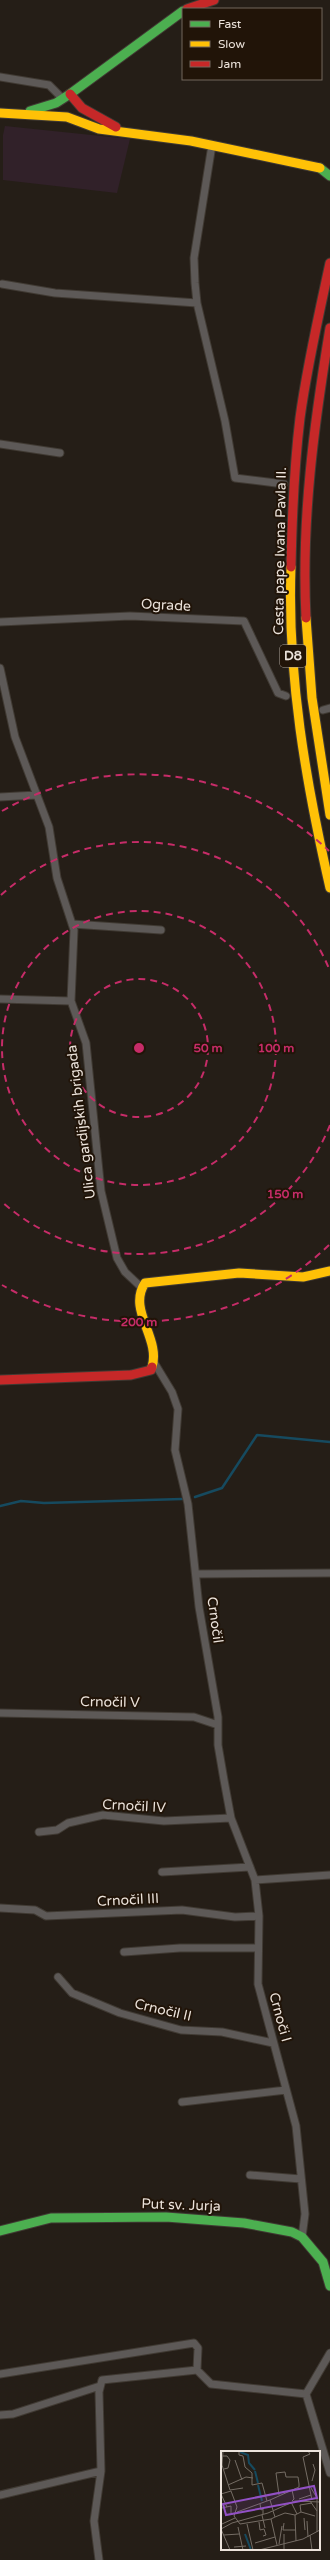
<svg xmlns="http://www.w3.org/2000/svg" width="330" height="2560" font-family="'Varela Round',sans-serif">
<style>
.commercial{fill:#312129}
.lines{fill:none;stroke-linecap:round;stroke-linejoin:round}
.stream{stroke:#164a5f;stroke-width:2.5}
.street-casing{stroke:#403a33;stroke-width:9}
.fast-casing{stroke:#403a33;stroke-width:11}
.slow-casing{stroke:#403a33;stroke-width:11}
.jam-casing{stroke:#403a33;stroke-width:11}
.street{stroke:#5d5957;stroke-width:7}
.fast{stroke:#4caf50;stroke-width:9}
.slow{stroke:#ffc107;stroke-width:9}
.jam{stroke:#c62828;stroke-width:9}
.ring{fill:none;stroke:#c62c68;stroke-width:2;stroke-dasharray:7 5}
.labels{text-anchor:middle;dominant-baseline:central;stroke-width:4;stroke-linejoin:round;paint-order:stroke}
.shield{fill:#211408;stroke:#afa59c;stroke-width:1}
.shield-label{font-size:13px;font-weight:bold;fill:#ece3db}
.street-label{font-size:14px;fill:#ece3db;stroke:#211408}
.inset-river{fill:none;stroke:#164a5f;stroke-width:2}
.inset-road{fill:none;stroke:#756d65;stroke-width:1}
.view{fill:#9251c5;fill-opacity:0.15;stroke:#9251c5;stroke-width:2}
.inset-edge{fill:none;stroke:#ece3db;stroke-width:2}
.centre{fill:#c62c68;stroke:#211408;stroke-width:2}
.ring-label{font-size:12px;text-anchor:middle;font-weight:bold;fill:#c62c68;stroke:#211408;stroke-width:4;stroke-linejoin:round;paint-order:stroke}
</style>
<rect width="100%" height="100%" fill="#251e17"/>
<path class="commercial" d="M5 126 130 139 117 193 3 180V135Z"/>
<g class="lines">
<path class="stream" d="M195 1497 222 1488 257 1435 330 1442
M0 1506 21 1501 44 1503 182 1499"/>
<defs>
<path id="street" d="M0 77 49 85 63 99
M212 145 194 258 195 283 197 303 225 421 235 478 284 484
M2 284 55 293 197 303
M0 444 60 453
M0 622 130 616 244 621 278 693 286 696
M0 668 15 737 49 827 57 878 74 930 71 1001 86 1043 101 1191 117 1258 125 1272 141 1287
M323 710 330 708
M0 797 37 795
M72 924 161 930
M0 999 71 1001
M155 1364 172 1392 178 1409 175 1450 188 1504 199 1607 218 1717V1745L224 1780 231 1818 255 1880 259 1916 258 1984 296 2126 305 2214 302 2237
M196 1574 330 1573
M0 1713 194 1717 218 1725
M39 1832 57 1830 68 1823 103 1815 164 1821 231 1818
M162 1872 250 1867
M255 1880 330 1875
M0 1908 35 1910 46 1916 182 1910 235 1917 259 1916
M124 1952 180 1948H258
M58 1977 72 1993 120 2013 181 2030 222 2032 273 2043
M182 2102 286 2090
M250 2175 301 2179
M330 2353 306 2394 330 2473
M0 2374 194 2343 198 2348 197 2370
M0 2415 13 2414 100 2386
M0 2495 101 2471
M99 2560 94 2521 101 2471 99 2392 102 2380 197 2370 211 2384 306 2394"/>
<path id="fast" d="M30 111 56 103 70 94 183 11
M320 168 330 176
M0 2231 51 2218 166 2217 244 2223 292 2232 302 2237 323 2262 330 2286"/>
<path id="slow" d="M0 113 67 117 99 129 191 141 320 168
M291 567C287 675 306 783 330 888
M306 618 312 698 330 815
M152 1367C161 1338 127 1310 145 1283L239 1273 303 1277 330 1271"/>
<path id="jam" d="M187 9 214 0
M70 94 82 108 116 127
M291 567C292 517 294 468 300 418 307 366 319 314 330 263
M306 618C301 521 314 424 330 328
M0 1380 131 1375 151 1370 152 1367"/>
</defs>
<use href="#street" class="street-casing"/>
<use href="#fast" class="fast-casing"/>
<use href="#slow" class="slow-casing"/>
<use href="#jam" class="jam-casing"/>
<use href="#street" class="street"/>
<use href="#fast" class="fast"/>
<use href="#slow" class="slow"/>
<use href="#jam" class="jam"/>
</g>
<g class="ring">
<circle cx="139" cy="1048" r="69"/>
<circle cx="139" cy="1048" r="137"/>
<path d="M330 1125A206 206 0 0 1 1 1201M1 895A206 206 0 0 1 330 971"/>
<path d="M329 1245A274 274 0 0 1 2 1285M2 811A274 274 0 0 1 329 851"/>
</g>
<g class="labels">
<rect class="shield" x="280" y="645" width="26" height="22" rx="3"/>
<g class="shield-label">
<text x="293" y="656">D8</text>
</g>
<g class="street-label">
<text transform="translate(280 551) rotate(-89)">Cesta pape Ivana Pavla II.</text>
<text transform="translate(166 605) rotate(3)">Ograde</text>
<text transform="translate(81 1122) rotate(-97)">Ulica gardijskih brigada</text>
<text transform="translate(215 1620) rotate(82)">Crnočil</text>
<text transform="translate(110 1702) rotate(1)">Crnočil V</text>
<text transform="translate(134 1806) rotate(3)">Crnočil IV</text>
<text transform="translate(128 1900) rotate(-3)">Crnočil III</text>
<text transform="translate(163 2010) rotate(13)">Crnočil II</text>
<text transform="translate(280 2017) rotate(75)">Crnoči l</text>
<text transform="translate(181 2205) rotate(2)">Put sv. Jurja</text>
</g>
</g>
<g transform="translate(221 2451)">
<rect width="99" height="99" fill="#251e17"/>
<path class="inset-river" d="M19 1 27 4 28 12 34 19M34 20 37 32M37 34 41 50M24 83 30 99"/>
<path class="inset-road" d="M2 0 1 14 9 39M18 0V4L22 5 24 16 31 22V34L41 32 46 50 49 49 52 59M87 0 89 3 82 6 91 49M0 5H6L9 9 7 17 3 18M14 9 21 29M91 30 94 19 92 13M7 34 25 26 32 27M90 37 96 47V81M9 39 22 37M0 43 10 40 16 56 13 65 19 73 50 68M0 43 6 56M58 44 55 22 64 21 65 26H77L78 33M78 48 90 44M49 49 78 36V33M71 50 73 48 71 39M89 50 96 60M70 51 76 63M39 53 40 59 42 58V63M1 57 10 55V62M52 60 54 66 50 68 56 94M16 61 46 50M80 61 79 54 91 52M41 64 44 77M74 64 75 90M74 64 80 61 94 65M54 66 64 62 74 64M83 67 84 79M86 70 87 86M38 71 39 79 43 78 45 84 42 85M63 72 62 79H75M1 73 14 67M26 73 32 99M17 76 22 99M63 83V99M3 84 18 83M89 84 91 99M34 92 54 86M58 93 61 75M13 96 25 95M9 99 0 78 11 72 47 62 74 50 99 51M38 99 82 88 99 79"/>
<path class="view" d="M93 35 96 47 5 64 2 53Z"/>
<rect width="99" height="99" class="inset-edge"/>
</g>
<circle cx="139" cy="1048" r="6" class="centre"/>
<g class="ring-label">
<text x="208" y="1052">50 m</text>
<text x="276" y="1052">100 m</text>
<text x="285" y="1198">150 m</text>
<text x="139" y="1326">200 m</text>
</g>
<rect x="182" y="8" width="140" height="72" fill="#211408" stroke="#72675c"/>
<rect x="190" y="21" width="20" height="6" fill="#4caf50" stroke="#72675c"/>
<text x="218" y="28" font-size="12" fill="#ece3db">Fast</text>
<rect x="190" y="41" width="20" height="6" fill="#ffc107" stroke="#72675c"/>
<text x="218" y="48" font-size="12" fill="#ece3db">Slow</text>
<rect x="190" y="61" width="20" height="6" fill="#c62828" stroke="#72675c"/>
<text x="218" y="68" font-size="12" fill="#ece3db">Jam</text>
</svg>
